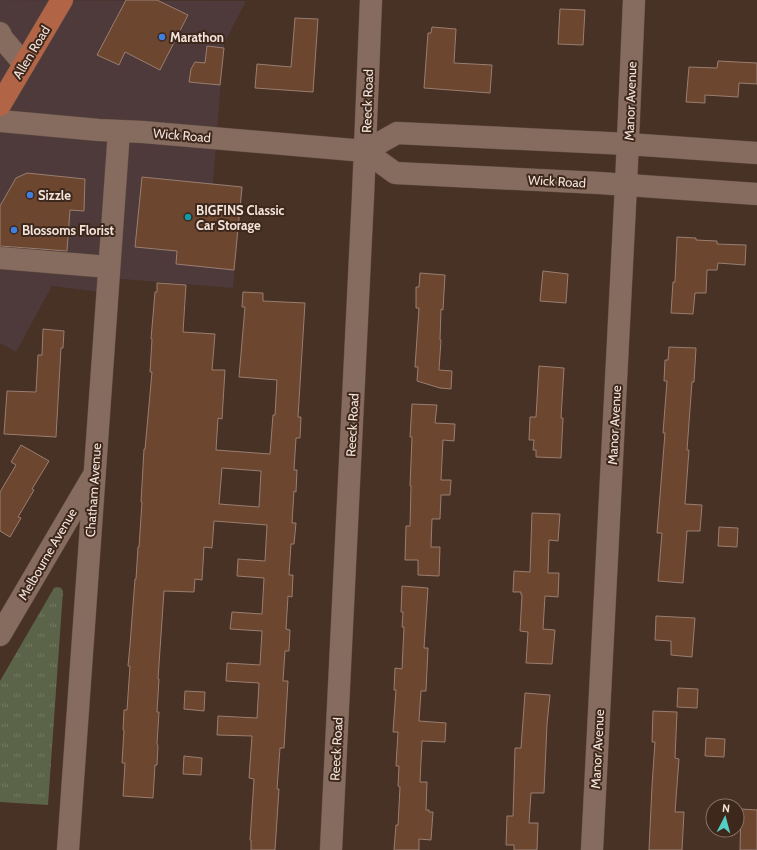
<svg xmlns="http://www.w3.org/2000/svg" width="757" height="850" font-family="Cabin,sans-serif">
<style>
.commercial{fill:#4e393b}
.park{fill:url(#park-tufts)}
.building{fill:#6d4630;stroke:#997e70;fill-rule:evenodd}
.lines{fill:none;stroke-linecap:round;stroke-linejoin:round}
.minor-casing{stroke:#614e43;stroke-width:23}
.major-casing{stroke:#614e43;stroke-width:23}
.minor{stroke:#866c5e;stroke-width:22}
.major{stroke:#b16546;stroke-width:22}
.shop-dot{fill:#3f7fe0;stroke:#3e271b;stroke-width:1.5}
.culture-dot{fill:#0f9aa8;stroke:#3e271b;stroke-width:1.5}
.labels{text-anchor:middle;dominant-baseline:central;stroke-width:4;stroke-linejoin:round;paint-order:stroke}
.poi-label{font-size:13px;font-weight:bold;fill:#f2e3db;stroke:#3e271b;text-anchor:start}
.street-label{font-size:13px;fill:#f2e3db;stroke:#3e271b}
</style>
<defs>
<pattern id="park-tufts" width="24" height="20" patternUnits="userSpaceOnUse"><rect width="24" height="20" fill="#5b6348"/><path d="M3 7l-1-3M5 7V3M7 7l1-3M15 17l-1-3M17 17v-4M19 17l1-3" fill="none" stroke="#737962"/></pattern>
</defs>
<rect width="100%" height="100%" fill="#483125"/>
<path class="commercial" d="M0 0 246 1 224 44 213 183 243 187 233 288 109 278 108 293 52 286 16 352 0 343Z"/>
<path class="park" d="M57 587 61 588 63 591 48 805 0 802V681L54 588Z"/>
<path class="building" d="M126 0H157L188 15 160 70 125 52 119 65 97 55Z
M560 9 585 10 583 45 558 44Z
M295 18 318 19 313 92 255 88 257 64 291 67Z
M432 27 456 29 454 63 492 65 490 93 424 88 428 33H431Z
M207 46 224 48 220 85 189 82 191 69 195 62 205 63Z
M718 61 757 63V84L739 83 738 97 705 95V103L686 102 689 67 717 68Z
M27 173 85 179 84 211 70 210 67 251 0 246V206L16 178Z
M142 177 242 187 234 270 176 264 177 251 135 247Z
M677 237 696 238V240L717 241V244L746 245 745 265 718 263 717 270H707L706 293H695L693 314 671 313 673 282H675Z
M543 271 568 274 566 303 540 301Z
M420 273 445 275 443 310 441 309 440 340H441L439 370 452 371 451 389 440 388 417 381 418 367H415L419 308H416V287H419Z
M157 283 186 285 183 332 215 334 212 370H225L222 419 218 418 216 450 270 454 273 415H275L277 380 239 377 245 307H242L243 292 263 293V301L305 303 298 417H301L300 438H296L294 470H297L296 492 294 491 292 523H296L294 544H291L289 575H293L292 597 288 596 286 629 290 630 289 651H285L283 681H288L284 748H280L277 789H279L275 850H251V840H250L254 779 249 778 252 736 217 735 218 716 257 718 259 683 226 681 227 663 260 665 262 631 230 629 232 612 262 614 264 578 237 576 238 559 265 561 267 525 214 521 212 548 204 547 202 580 195 579 194 592 164 591 158 679H159L157 712H159L157 744 158 745 157 765H155L153 798 123 796 125 763H122L124 730H123L124 710H127L130 666H128L130 645 135 579H136L138 547H139L142 502H141L144 449H145L152 372H150L152 339H151L155 292H157ZM222 468 261 471 259 507 219 504Z
M43 329 64 331 63 348H61L56 437 4 434 7 391 36 392 38 355H42Z
M669 347 696 348 694 382H692L687 450H689L685 504 702 505 700 531H687L683 583 658 581 662 533H657L665 433H663L667 381H664L665 360H668Z
M539 366 564 368 561 418H563L561 458 536 457V450H533L534 440H529L530 417H536Z
M412 404 437 405 435 423 455 424 454 441 443 440 441 480H451L450 495H441L440 519H432L431 547H440L439 576 418 575V560H405L406 526H410L411 486H410L412 437H410Z
M21 445 49 461 32 489 34 490 18 517 21 518 10 537 0 531V492L16 465 11 462Z
M532 513 560 514 558 541 549 540 548 573H559L558 597 545 596 543 629 555 630 552 664 526 663 528 632 520 631 522 595H521V592H513L514 571 530 572Z
M719 527 738 528 737 547 718 546Z
M402 586 428 588 424 648H428L426 691H421L419 721 446 723 445 742 422 741 420 782H427L426 810H429V812H433L431 840 419 839V850H394L396 825H398L400 787 398 786 399 766H396L398 732H393L396 690H394L395 668 402 669 404 627H402L403 612H401Z
M656 616 695 618 692 657 671 655V641L655 640Z
M678 688 698 689 697 708 677 707Z
M185 691 205 692 204 711 184 709Z
M525 693 550 695 547 724 544 793H531L529 823H538L537 850H514V845H506L507 816H513L515 748H521Z
M653 711 677 712 675 758 679 759 675 812H684L682 850H649L652 786 655 742H652Z
M706 738 725 739 724 757 705 756Z
M184 756 202 758 201 775 183 774Z
M741 809 757 810V850H740Z"/>
<g class="lines">
<defs>
<path id="minor" d="M0 33 2 38 24 64
M0 121 99 130 143 132 365 151 395 173 599 183 757 194
M365 151 397 133 628 144 757 153
M0 258 109 267
M0 635 92 478
M68 850 119 131
M331 850 363 196 371 0
M592 850 626 185 634 0"/>
<path id="major" d="M0 105 62 0"/>
</defs>
<use href="#minor" class="minor-casing"/>
<use href="#major" class="major-casing"/>
<use href="#minor" class="minor"/>
<use href="#major" class="major"/>
</g>
<g class="shop-dot">
<circle cx="162" cy="37" r="4"/>
<circle cx="30" cy="195" r="4"/>
<circle cx="14" cy="230" r="4"/>
</g>
<circle class="culture-dot" cx="188" cy="217" r="4"/>
<g class="labels">
<g class="poi-label">
<text x="170" y="37">Marathon</text>
<text x="38" y="195">Sizzle</text>
<text x="196" y="210">BIGFINS Classic<tspan x="196" dy="15">Car Storage</tspan></text>
<text x="22" y="230">Blossoms Florist</text>
</g>
<g class="street-label">
<text transform="translate(31 52) rotate(-59)">Allen Road</text>
<text transform="translate(367 101) rotate(-88)">Reeck Road</text>
<text transform="translate(630 101) rotate(-88)">Manor Avenue</text>
<text transform="translate(182 135) rotate(5)">Wick Road</text>
<text transform="translate(557 181) rotate(3)">Wick Road</text>
<text transform="translate(352 425) rotate(-87)">Reeck Road</text>
<text transform="translate(614 425) rotate(-87)">Manor Avenue</text>
<text transform="translate(93 490) rotate(-86)">Chatham Avenue</text>
<text transform="translate(47 554) rotate(-60)">Melbourne Avenue</text>
<text transform="translate(336 749) rotate(-87)">Reeck Road</text>
<text transform="translate(597 749) rotate(-87)">Manor Avenue</text>
</g>
</g>
<g transform="translate(725 818) rotate(6)"><circle r="19" fill="#3e271b" stroke="#867268"/>
<path d="M0-3L7 15L0 10L-7 15Z" fill="#55cec6"/>
<text y="-6" font-size="11" font-weight="bold" text-anchor="middle" fill="#f2e3db">N</text>
</g>
</svg>
